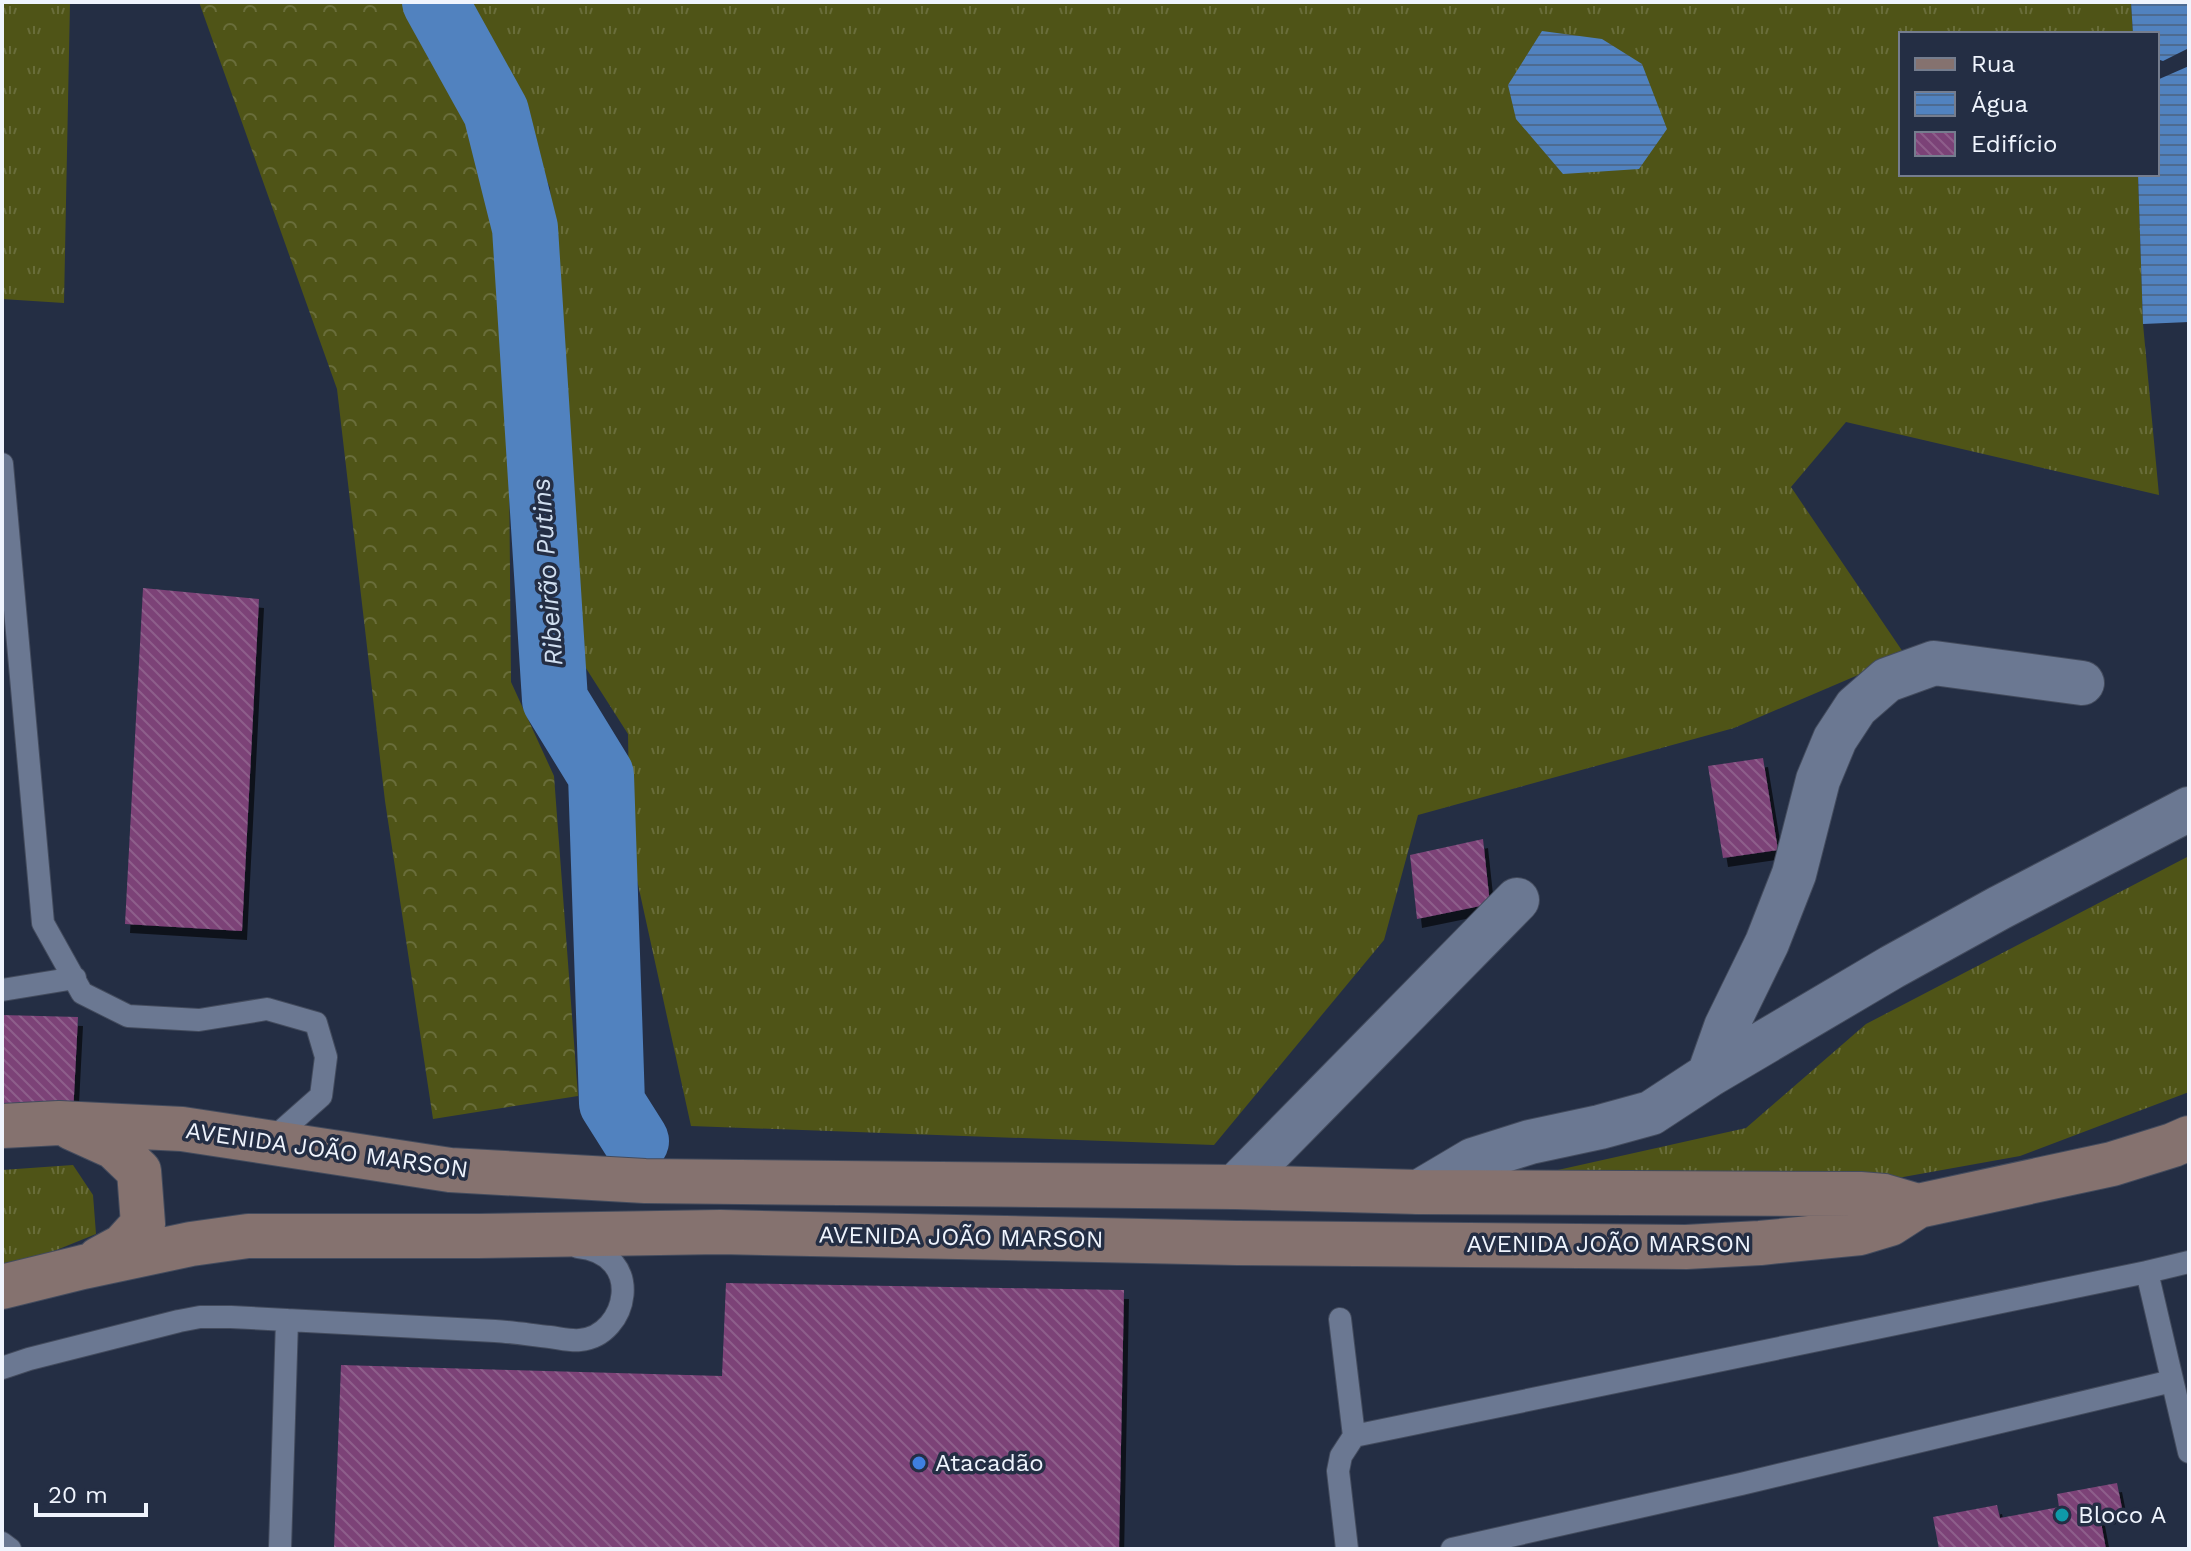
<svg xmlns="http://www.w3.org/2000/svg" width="2191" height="1551" font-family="'Work Sans',sans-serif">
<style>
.grass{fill:url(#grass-tufts)}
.forest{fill:url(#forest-crowns)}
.water{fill:url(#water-rules)}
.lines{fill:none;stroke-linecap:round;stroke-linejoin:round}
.river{stroke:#5182bf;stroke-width:66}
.building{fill:url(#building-back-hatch);filter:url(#shadow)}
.service-casing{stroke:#434b5d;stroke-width:24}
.minor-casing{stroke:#434b5d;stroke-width:46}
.secondary-casing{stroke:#434b5d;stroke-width:46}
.service{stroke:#6b7892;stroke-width:22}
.minor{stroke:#6b7892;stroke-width:44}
.secondary{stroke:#85726f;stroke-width:44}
.shop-dot{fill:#3f7fe0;stroke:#242e44;stroke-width:3}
.culture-dot{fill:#0f9aa8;stroke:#242e44;stroke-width:3}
.labels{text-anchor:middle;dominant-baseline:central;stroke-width:7;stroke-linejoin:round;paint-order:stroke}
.street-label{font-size:24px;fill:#eff4fd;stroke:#242e44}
.poi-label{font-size:24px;fill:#eff4fd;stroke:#242e44;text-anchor:start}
.water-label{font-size:26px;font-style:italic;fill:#d1dff0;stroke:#242e44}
</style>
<defs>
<pattern id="grass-tufts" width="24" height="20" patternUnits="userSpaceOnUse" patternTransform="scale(2)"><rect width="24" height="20" fill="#4f5417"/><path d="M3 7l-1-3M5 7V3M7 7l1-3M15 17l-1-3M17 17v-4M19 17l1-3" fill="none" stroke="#696d3a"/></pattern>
<pattern id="forest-crowns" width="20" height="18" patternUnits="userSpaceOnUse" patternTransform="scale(2)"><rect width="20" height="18" fill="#4f5417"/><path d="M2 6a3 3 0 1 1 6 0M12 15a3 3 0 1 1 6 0" fill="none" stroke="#696d3a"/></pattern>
<pattern id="water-rules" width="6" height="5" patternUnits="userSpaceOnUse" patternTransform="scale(2)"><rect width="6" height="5" fill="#5182bf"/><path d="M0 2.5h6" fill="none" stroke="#4d6b91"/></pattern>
<pattern id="building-back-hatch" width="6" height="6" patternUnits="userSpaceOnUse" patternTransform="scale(2)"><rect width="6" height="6" fill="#7b4277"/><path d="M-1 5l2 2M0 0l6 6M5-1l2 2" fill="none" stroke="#8e5e8b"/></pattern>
<filter id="shadow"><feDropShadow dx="5" dy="9" stdDeviation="0" flood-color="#0009"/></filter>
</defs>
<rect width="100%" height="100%" fill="#242e44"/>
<path class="grass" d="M2 2H70L64 303 2 299Z
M468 2H2131L2133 34H1901V174H2138L2143 324 2159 495 1846 422 1791 487 1905 655 1734 728 1418 815 1384 940 1214 1145 691 1126 630 848 628 734 575 651 550 188Z
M2189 856V1092L2020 1156 1842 1188 1531 1176 1746 1128 1866 1024Z
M73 1165 93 1195 96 1234 22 1264 2 1268V1170Z"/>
<path class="forest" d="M199 2H412L467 109 507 249 511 682 554 776 578 1096 433 1119 385 801 337 389Z"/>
<path class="water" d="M2131 2H2189V48L2163 61 2157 59V34H2133Z
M1542 31 1602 39 1642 64 1667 129 1639 169 1563 174 1516 119 1508 85Z
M2189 66V322L2143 324 2138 174H2157V80Z"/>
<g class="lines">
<path class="river" d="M435 2 496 112 525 228 555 700 601 775 612 1103 636 1141"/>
</g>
<path class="building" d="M143 588 259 599 242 931 125 924Z
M1763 758 1778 850 1723 858 1708 766Z
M1483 839 1490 904 1417 919 1410 855Z
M2 1015 78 1017 73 1115H2Z
M726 1283 1124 1290 1119 1549H334L341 1365 722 1376Z
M2117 1483 2123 1513 2100 1517 2106 1549H1939L1933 1517 1997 1505 2000 1518 2059 1507 2057 1494Z"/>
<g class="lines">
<defs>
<path id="service" d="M2 464 43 923 82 993 128 1016 199 1020 267 1009 316 1023 326 1057 321 1096 269 1142
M2 990 75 978
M2147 1272 2189 1262
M1340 1319 1354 1436 1341 1456 1338 1471 1347 1549
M2 1368 29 1359 179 1321 200 1317H231C319 1322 407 1327 495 1331 513 1332 531 1335 550 1337 559 1338 570 1341 580 1340 628 1336 646 1254 578 1247
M1354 1436 2147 1272 2189 1452
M2 1543 10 1549
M280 1549 287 1320
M1452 1549 1741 1484 2172 1381"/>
<path id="minor" d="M1709 1075 1726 1027 1767 943 1794 874 1818 780 1835 739 1856 707 1887 680 1934 663 2082 683
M1235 1187 1517 900
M1419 1192 1473 1160 1530 1142 1600 1127 1651 1113 1709 1075 1892 967 1999 908 2189 809"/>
<path id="secondary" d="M2 1126 59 1123 182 1129 450 1170 645 1181 1235 1187 1419 1192 1860 1194 1884 1196 1918 1206
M72 1128 114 1147 139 1171 143 1224 123 1246 99 1259
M2 1287 83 1267 191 1244 248 1236H478L720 1232 1237 1243 1686 1247 1760 1243 1860 1233 1890 1224 1918 1206 2112 1164 2173 1145 2189 1138"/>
</defs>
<use href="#service" class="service-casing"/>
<use href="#minor" class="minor-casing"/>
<use href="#secondary" class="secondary-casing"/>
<use href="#service" class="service"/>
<use href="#minor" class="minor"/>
<use href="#secondary" class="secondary"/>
</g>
<circle class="shop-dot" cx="919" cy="1463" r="8"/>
<circle class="culture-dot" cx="2062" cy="1515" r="8"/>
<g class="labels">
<g class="street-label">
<text transform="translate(327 1150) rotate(8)">AVENIDA JOÃO MARSON</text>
<text transform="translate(961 1237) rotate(1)">AVENIDA JOÃO MARSON</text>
<text x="1609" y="1244">AVENIDA JOÃO MARSON</text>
</g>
<g class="poi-label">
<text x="935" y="1463">Atacadão</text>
<text x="2078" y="1515">Bloco A</text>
</g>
<g class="water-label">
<text transform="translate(547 572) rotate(-94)">Ribeirão Putins</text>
</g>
</g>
<rect width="2191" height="1551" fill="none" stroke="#eff4fd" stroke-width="8"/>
<rect x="1899" y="32" width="260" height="144" fill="#242e44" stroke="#757d8e" stroke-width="2"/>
<rect x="1915" y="58" width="40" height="12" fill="#85726f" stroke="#757d8e" stroke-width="2"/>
<text x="1971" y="72" font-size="24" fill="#eff4fd">Rua</text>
<rect x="1915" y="92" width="40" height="24" fill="url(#water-rules)" stroke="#757d8e" stroke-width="2"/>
<text x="1971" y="112" font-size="24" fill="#eff4fd">Água</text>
<rect x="1915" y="132" width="40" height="24" fill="url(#building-back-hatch)" stroke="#757d8e" stroke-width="2"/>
<text x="1971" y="152" font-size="24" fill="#eff4fd">Edifício</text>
<path d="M36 1503v12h110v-12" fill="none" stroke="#eff4fd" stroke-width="4"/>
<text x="48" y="1503" font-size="24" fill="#eff4fd" stroke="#242e44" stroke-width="6" paint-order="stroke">20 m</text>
</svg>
